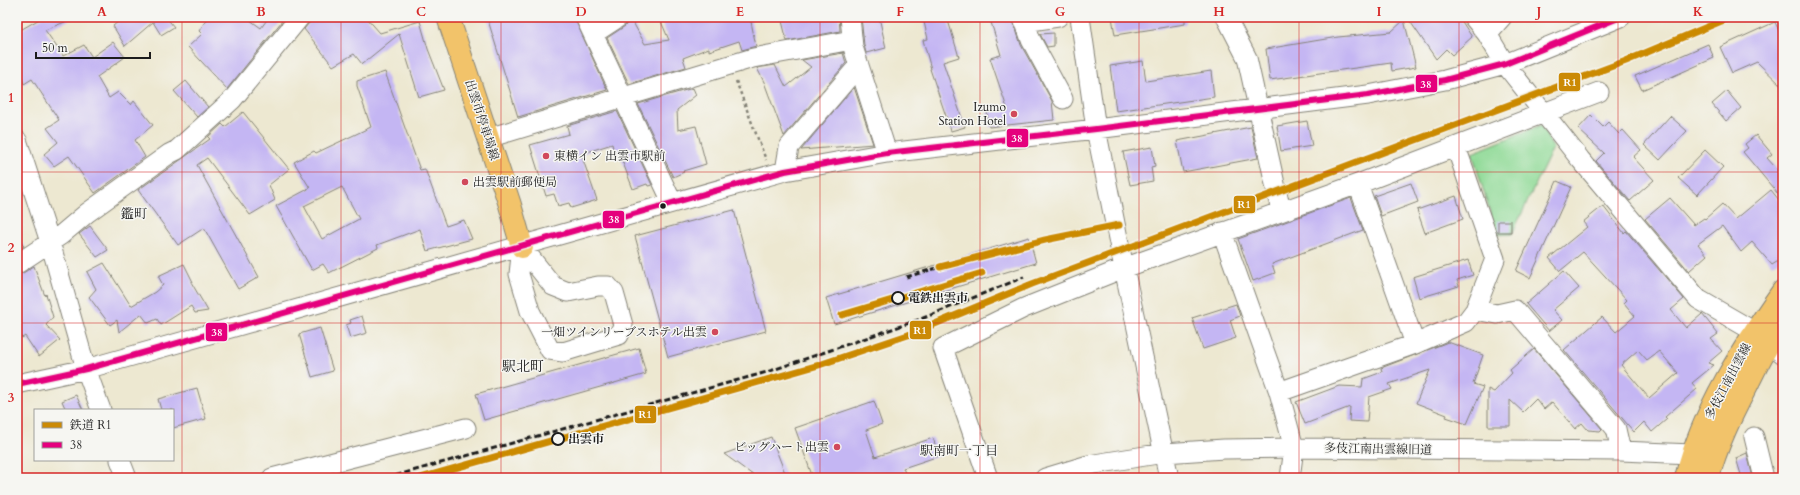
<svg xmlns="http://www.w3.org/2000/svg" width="1800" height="495" font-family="Cardo,'Noto Serif JP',serif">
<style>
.green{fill:#8fda96;stroke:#567b59}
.building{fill:#c4b6f3;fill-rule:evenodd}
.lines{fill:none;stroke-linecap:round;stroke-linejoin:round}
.minor-casing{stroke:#848276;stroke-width:21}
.major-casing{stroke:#848276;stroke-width:24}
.path{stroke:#848276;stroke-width:2.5;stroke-dasharray:3 3;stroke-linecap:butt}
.minor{stroke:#fff;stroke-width:19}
.major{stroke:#f2c36a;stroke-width:22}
.rail{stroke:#1c1c1c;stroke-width:3;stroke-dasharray:6 3;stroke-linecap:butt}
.bus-1-casing{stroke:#f6f6f2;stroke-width:9}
.bus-1{stroke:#e5007d;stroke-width:6}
.rail-1-casing{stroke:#f6f6f2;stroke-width:10}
.rail-1{stroke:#cb8a06;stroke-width:7}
.grid{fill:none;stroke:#d62828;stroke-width:1;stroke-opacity:0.55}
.poi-dot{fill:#d1495b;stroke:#f6f6f2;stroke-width:1.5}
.bus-dot{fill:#1c1c1c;stroke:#f6f6f2;stroke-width:1.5}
.stop-dot{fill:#f6f6f2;stroke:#1c1c1c;stroke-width:2}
.labels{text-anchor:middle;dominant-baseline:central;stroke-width:3;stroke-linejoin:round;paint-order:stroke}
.poi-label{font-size:12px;fill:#1c1c1c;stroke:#f6f6f2;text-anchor:end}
.street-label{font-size:12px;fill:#1c1c1c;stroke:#f6f6f2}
.stop-label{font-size:12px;font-weight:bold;fill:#1c1c1c;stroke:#f6f6f2;text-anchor:start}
.neighbourhood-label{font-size:13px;fill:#1c1c1c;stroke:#f6f6f2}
.quarter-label{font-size:14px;fill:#1c1c1c;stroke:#f6f6f2}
.line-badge{stroke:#f6f6f2;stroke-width:1.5}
.badge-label{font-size:11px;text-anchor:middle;font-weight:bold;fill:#fff}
.neatline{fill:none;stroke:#d62828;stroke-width:1.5}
.grid-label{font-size:13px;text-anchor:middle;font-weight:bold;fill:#d62828}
</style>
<rect width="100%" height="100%" fill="#f6f6f2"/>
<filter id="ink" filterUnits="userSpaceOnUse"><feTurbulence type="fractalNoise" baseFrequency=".025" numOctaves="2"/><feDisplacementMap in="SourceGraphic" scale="8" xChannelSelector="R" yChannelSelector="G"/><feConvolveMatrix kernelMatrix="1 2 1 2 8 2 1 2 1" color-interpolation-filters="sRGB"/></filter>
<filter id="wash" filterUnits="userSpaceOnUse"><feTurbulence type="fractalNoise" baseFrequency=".012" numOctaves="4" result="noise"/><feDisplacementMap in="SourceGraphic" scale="16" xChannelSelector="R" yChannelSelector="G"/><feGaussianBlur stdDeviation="0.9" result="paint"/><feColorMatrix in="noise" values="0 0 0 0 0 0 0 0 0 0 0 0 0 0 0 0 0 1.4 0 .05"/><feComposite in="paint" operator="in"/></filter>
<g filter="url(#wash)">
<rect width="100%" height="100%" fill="#ede8d1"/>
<path class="green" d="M1541 125 1553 148 1512 234 1497 235 1472 153Z"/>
<g id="blocks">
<path class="building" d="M43 17H77L45 30 63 56 84 45 92 57 113 42 125 57 97 77 109 98 118 92 131 105 134 101 153 125 135 140 145 157 95 193 69 156 54 166 44 154 58 142 47 128 59 120 32 79 24 84 17 61V32Z
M124 17H166L174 27 161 35 153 22 125 46 113 26Z
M208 17H246L261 28 269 17H277L282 21 227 89 188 47 202 34 199 31Z
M318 17H366L380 33 420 21 428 49 444 90 419 97 399 34 362 64 354 54 333 66 304 29 309 23Z
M487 17H574L607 90 518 117Z
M630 17 645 44 669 40 659 17H750L756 46 742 50 739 41 709 51V48L683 58 686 67 629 84 607 38 625 26Z
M781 17H839L840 31 787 41Z
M861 17H879L886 48 866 53 864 45Z
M947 17 959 57 943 62 965 127 951 131 930 69H931L923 40 928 39 924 22Z
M998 17H1012L1021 45 1052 101 1054 120 989 127 987 112 1007 108 990 58 1001 55 990 19Z
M1112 17H1185V24L1115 35Z
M1407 17H1459L1472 37 1452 55 1446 49 1436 59Z
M1404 20 1416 67 1392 71 1391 63 1270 80 1266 49 1338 37 1391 32Z
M1775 22 1783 40V87L1757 62 1732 73 1720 47Z
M1054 33V46L1047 47 1040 34Z
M1708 44 1714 58 1642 90 1635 76Z
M843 53 846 63 784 136 764 82 757 68 775 65 786 87 811 67 802 60Z
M1143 61 1146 81 1211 71 1214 97 1116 111 1110 66Z
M385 72 420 170 425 169 446 226 464 220 472 239 427 251 420 229 377 245 378 248 329 273 323 264 312 270 276 206 310 188 294 162 314 151 316 153 371 127 357 86V81ZM342 187 359 219 322 239 304 206Z
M186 81 208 107 197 117 174 91Z
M854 87 873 144 801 150Z
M693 88 696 95 677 110 678 130 696 126 706 164 683 171 684 172 673 177 638 104Z
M1727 91 1741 108 1726 121 1712 104Z
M617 111 652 185 648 186 647 184 633 189 618 150 614 152 612 144 581 154 597 200 571 208 569 203 558 206 554 194 546 196 530 145 569 134 567 126Z
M243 112 289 169 269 185 275 200 250 215 207 158 197 165 259 277 238 289 204 228 178 245 138 190 210 139 208 137 222 124 225 127Z
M1591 115 1603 127 1608 122 1619 134 1623 130 1641 150 1633 157 1654 180 1630 201 1596 161 1604 153 1578 129Z
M1670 116 1687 131 1660 160 1644 145Z
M1307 121 1312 146 1281 151 1277 126Z
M1251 127 1258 158 1183 172 1177 141Z
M1756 135 1772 154 1767 158 1783 176V200L1743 152 1748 148 1745 144Z
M1152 147 1155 166 1151 167 1153 181 1130 185 1123 152Z
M1705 150 1723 167 1697 195 1678 178Z
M1557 181 1571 187 1530 278 1516 271Z
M1411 183 1418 202 1381 216 1374 196Z
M1771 190 1783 205V258L1772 265 1752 242 1741 252 1722 226 1698 244 1707 255 1689 271 1645 219 1670 198 1694 225 1704 218 1705 219 1722 204 1736 219Z
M1456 196 1463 219 1425 233 1417 210Z
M1351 198 1363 230 1272 264 1275 273 1253 281 1238 239Z
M1603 206 1624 233 1626 231 1684 299 1671 310 1686 328 1702 314 1718 334 1711 339 1722 351 1708 363 1714 365 1692 383 1697 389 1665 417 1667 419 1652 432 1644 422 1634 432 1564 350 1602 317 1616 332 1635 316 1624 303 1627 300 1583 252 1560 271 1549 258 1587 227 1583 222ZM1638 350 1647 360 1659 351 1678 373 1649 398 1621 365Z
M734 210 766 331 668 357 635 236Z
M1498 221H1511V232H1498Z
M90 226 108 250 97 257 79 234Z
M1029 237 1036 263 834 324 826 298Z
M17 238 24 246 17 251Z
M1468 260 1473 275 1457 280 1459 286 1419 298 1413 277Z
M104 263 131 306 155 292 163 285 158 276 184 264 193 282H191L208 311 195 313 191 306 161 325 157 319 148 323 141 314 119 332 117 320 110 325 89 297 96 289 87 272Z
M34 266 45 296 46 294 53 317 46 325 60 340 39 357 25 336 22 338 17 331V275L23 273Z
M1564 271 1579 288 1553 310 1562 320 1549 331 1526 304Z
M1236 304 1240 316 1230 320 1236 338 1203 349 1192 318Z
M362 316 367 333 350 338 346 325 351 323 350 320Z
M320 328 333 371 312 377 299 334Z
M1448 342 1483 355 1473 384 1483 387 1467 424 1446 417 1447 415 1416 403 1430 370 1389 384 1392 389 1369 397 1367 422 1349 421 1350 407 1305 424 1296 402 1339 386 1362 387 1363 379 1382 372 1381 368Z
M639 348 646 374 484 420 476 394Z
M1534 349 1602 429 1600 431 1588 430 1582 423 1575 429 1552 402 1544 409 1536 399 1523 412 1510 400V426H1488V389L1494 392 1512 373 1510 370Z
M197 388 206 419 173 428V410H161L158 399Z
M76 395 83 410H66L62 401Z
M874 401 882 424 866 430 875 457 933 438 939 456 903 468 907 478H813L795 428Z
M771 437 787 478H757L724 454Z
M1747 453 1753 478H1742L1736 458Z"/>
</g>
</g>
<g filter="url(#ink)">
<use href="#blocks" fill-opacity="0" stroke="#848276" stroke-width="1"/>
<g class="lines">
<defs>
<path id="minor" d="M585 17 672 202
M850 17 853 47 887 153
M1023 17 1031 40 1063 99
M1080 17 1096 129 1124 268 1169 478
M1226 17 1247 58 1281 211
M1473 17 1487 34 1505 64 1580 159 1698 299 1755 332 1783 354
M1024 22 1058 17
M593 34 619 17
M1487 34 1502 17
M488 138 753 58 852 40
M17 140 50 242 86 369 101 410
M785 171 789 147 859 65
M1358 184 1415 344
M1222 232 1279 392 1294 448 1290 478
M522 247 553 286 568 292 598 286H608L614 293 623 325 619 335 563 352 550 350 530 311 519 274Z
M17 264 61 235 87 213 169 154 177 150 232 100 300 17
M1475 310 1497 314 1515 310 1616 429 1621 451
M17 384 86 369 785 171 887 153 1096 129 1368 95 1445 80 1505 64 1621 17
M1279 392 1415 344 1466 322 1475 310 1495 259 1456 147
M1754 437 1764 478
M120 460 127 478
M272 478 466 428
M988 478 943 348 1024 308 1124 268 1358 184 1599 92
M1045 478 1088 465 1164 453 1224 449 1294 448 1621 451 1692 454 1708 457"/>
<path id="major" d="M448 17 510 205 522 247
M1686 478C1703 410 1743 348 1783 291
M1708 478C1716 446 1731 416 1746 387 1757 365 1767 343 1783 324"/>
</defs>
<use href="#minor" class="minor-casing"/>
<use href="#major" class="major-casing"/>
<path class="path" d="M736 81 766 160"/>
<use href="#minor" class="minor"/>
<use href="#major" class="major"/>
<path class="rail" d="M906 277 968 259
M842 315 969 277
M387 478 767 372 921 319 1024 277"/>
<defs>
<path id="bus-1" d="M17 384 86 369 785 171 887 153 1096 129 1368 95 1445 80 1505 64 1621 17"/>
</defs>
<use href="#bus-1" class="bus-1-casing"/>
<use href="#bus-1" class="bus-1"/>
<defs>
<path id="rail-1" d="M940 267 1045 240 1119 225
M842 315 982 273
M420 478 819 365 908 335 1032 284 1626 61 1731 17"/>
</defs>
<use href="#rail-1" class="rail-1-casing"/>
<use href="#rail-1" class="rail-1"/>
</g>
</g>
<path class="grid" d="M182 17V478M341 17V478M501 17V478M661 17V478M820 17V478M980 17V478M1139 17V478M1299 17V478M1459 17V478M1618 17V478M17 172H1783M17 323H1783"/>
<g class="poi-dot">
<circle cx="1014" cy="114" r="4"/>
<circle cx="546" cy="156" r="4"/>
<circle cx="465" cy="182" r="4"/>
<circle cx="715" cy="332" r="4"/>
<circle cx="837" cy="447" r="4"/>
</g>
<circle class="bus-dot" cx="663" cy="206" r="3.5"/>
<g class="stop-dot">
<circle cx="898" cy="298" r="6"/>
<circle cx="558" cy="439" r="6"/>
</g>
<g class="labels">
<g class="poi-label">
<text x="1006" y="107">Izumo<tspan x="1006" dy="14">Station Hotel</tspan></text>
<text x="554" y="156" text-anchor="start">東横イン 出雲市駅前</text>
<text x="473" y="182" text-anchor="start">出雲駅前郵便局</text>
<text x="707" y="332">一畑ツインリーブスホテル出雲</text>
<text x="829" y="447">ビッグハート出雲</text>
</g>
<g class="street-label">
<text transform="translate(482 120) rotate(72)">出雲市停車場線</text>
<text transform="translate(1728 381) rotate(-62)">多伎江南出雲線</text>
<text transform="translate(1378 449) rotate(1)">多伎江南出雲線旧道</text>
</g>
<g class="stop-label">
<text x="908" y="298">電鉄出雲市</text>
<text x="568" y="439">出雲市</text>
</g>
<g class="neighbourhood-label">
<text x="134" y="214">鑑町</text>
<text x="959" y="451">駅南町一丁目</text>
</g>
<g class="quarter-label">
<text x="523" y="366">駅北町</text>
</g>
</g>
<g class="line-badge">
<rect x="1558" y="72" width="23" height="20" rx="4" fill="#cb8a06"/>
<rect x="1415" y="74" width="23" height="19" rx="4" fill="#e5007d"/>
<rect x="1006" y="128" width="23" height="20" rx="4" fill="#e5007d"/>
<rect x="1233" y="195" width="23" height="19" rx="4" fill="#cb8a06"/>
<rect x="602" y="210" width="23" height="19" rx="4" fill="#e5007d"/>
<rect x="909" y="320" width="23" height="20" rx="4" fill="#cb8a06"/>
<rect x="205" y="322" width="23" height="20" rx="4" fill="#e5007d"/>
<rect x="634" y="405" width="23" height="19" rx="4" fill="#cb8a06"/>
</g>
<g class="badge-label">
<text x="1570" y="86">R1</text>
<text x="1426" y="88">38</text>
<text x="1017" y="142">38</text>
<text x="1244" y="208">R1</text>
<text x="614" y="223">38</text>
<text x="920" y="334">R1</text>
<text x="217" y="336">38</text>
<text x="645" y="418">R1</text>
</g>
<rect width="1800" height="495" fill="none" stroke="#f6f6f2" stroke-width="44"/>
<rect x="34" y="409" width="140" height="52" fill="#f6f6f2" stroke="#9f9f9c"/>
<rect x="42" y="422" width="20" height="6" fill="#cb8a06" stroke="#9f9f9c"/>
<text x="70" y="429" font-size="12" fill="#1c1c1c">鉄道 R1</text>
<rect x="42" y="442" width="20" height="6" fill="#e5007d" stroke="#9f9f9c"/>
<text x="70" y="449" font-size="12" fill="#1c1c1c">38</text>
<path d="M36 52v6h114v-6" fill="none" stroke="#1c1c1c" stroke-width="2"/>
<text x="42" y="52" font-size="12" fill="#1c1c1c" stroke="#f6f6f2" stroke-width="3" paint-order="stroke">50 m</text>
<rect x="22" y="22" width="1756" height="451" class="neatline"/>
<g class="grid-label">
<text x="102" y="16">A</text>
<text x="261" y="16">B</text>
<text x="421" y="16">C</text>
<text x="581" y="16">D</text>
<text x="740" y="16">E</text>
<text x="900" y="16">F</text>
<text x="1060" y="16">G</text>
<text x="1219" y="16">H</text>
<text x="1379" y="16">I</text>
<text x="1539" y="16">J</text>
<text x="1698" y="16">K</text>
<text x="11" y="102">1</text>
<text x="11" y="252">2</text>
<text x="11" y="402">3</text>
</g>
</svg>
